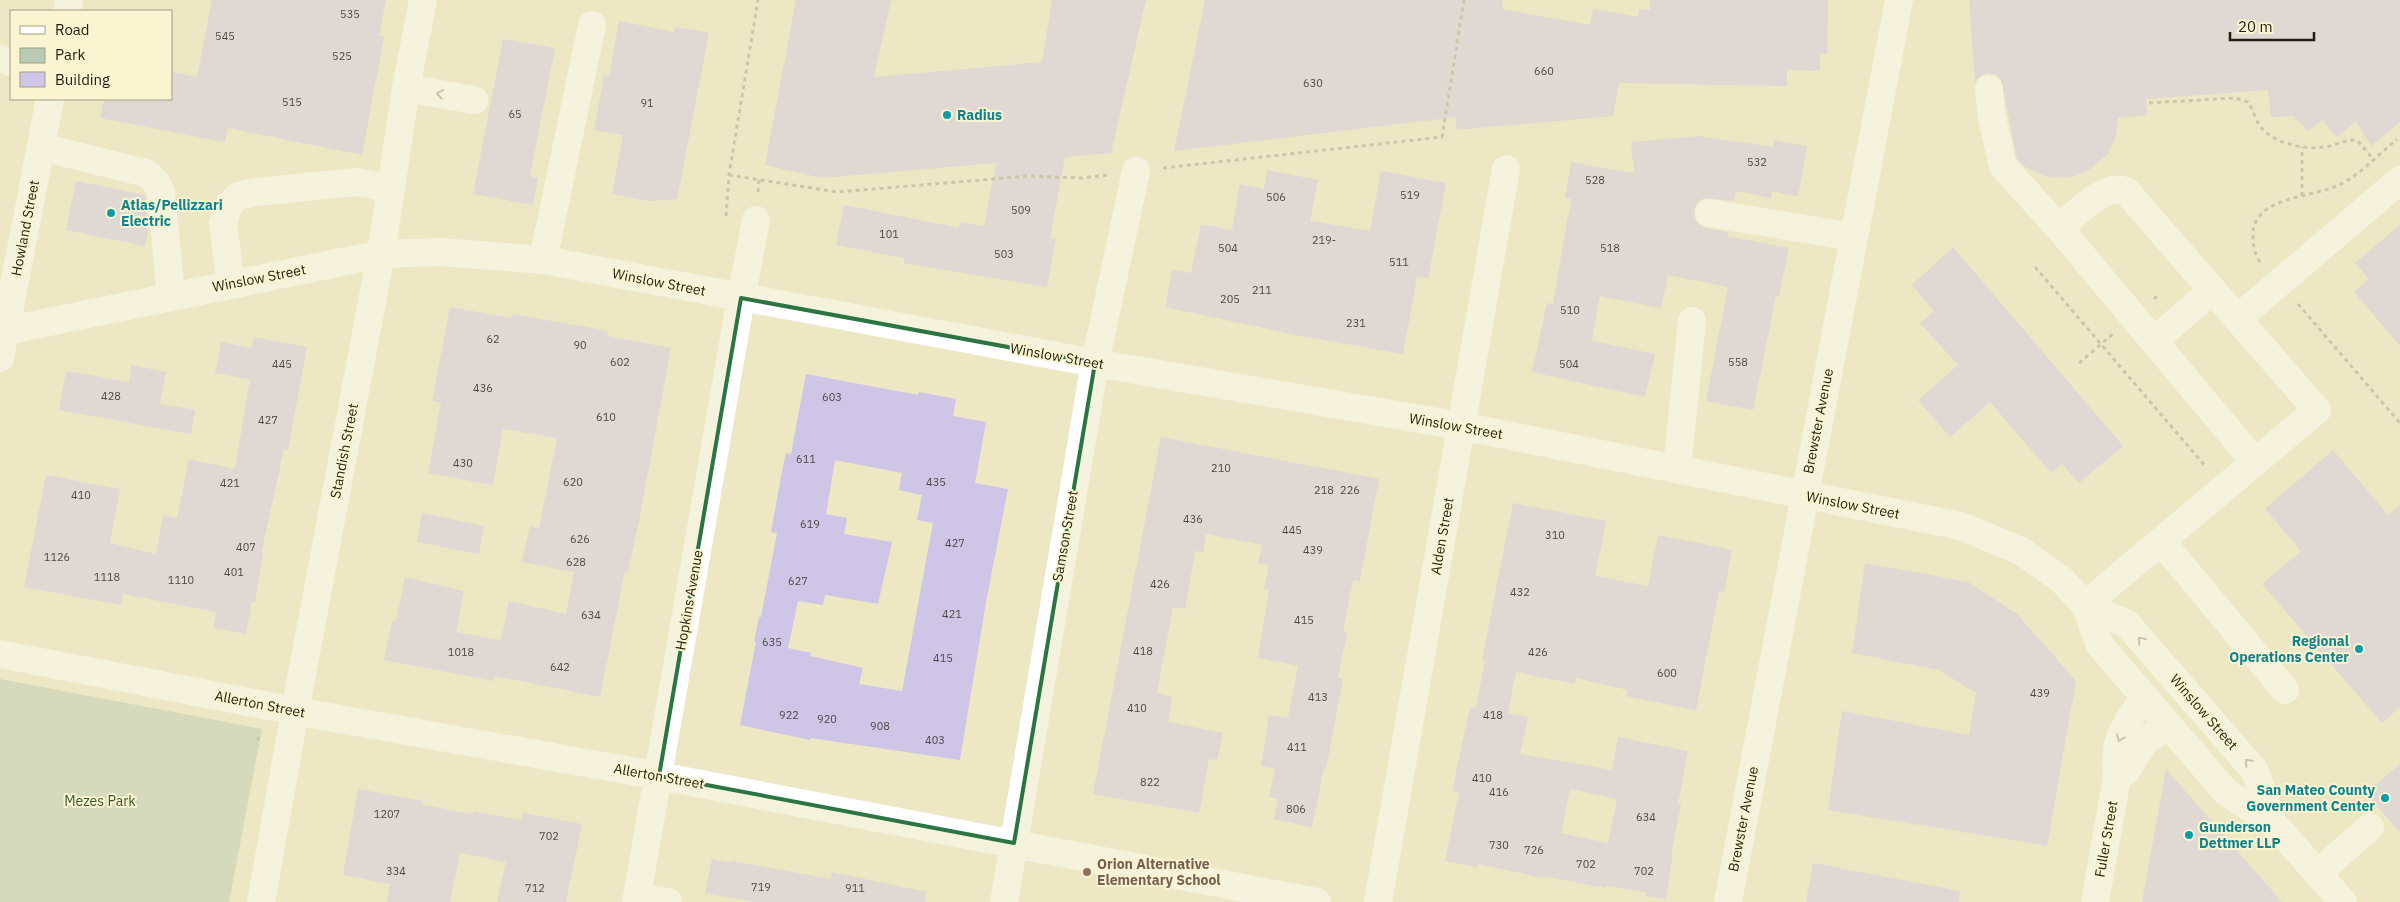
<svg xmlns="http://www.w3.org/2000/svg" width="2400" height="902" font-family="'IBM Plex Sans',sans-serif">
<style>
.green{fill:#b8cbb5}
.building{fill:#cec5e7;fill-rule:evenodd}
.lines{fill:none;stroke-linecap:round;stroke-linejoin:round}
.path{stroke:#a39e82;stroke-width:3;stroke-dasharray:4 4;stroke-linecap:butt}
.minor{stroke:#fff;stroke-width:28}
.oneway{stroke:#9b9a94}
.marked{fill:none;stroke:#2b7543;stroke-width:4;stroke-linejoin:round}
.culture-dot{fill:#0f9aa8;stroke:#faf4d0;stroke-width:2}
.education-dot{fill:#8d6e63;stroke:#faf4d0;stroke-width:2}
.labels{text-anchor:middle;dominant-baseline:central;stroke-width:4;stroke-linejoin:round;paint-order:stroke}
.number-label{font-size:11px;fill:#4c4846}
.culture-label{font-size:14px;font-weight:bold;fill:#0d838f;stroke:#faf4d0;text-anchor:start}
.street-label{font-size:14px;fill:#211e11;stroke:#faf4d0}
.park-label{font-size:14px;fill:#355930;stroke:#faf4d0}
.education-label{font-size:14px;font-weight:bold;fill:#785e54;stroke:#faf4d0;text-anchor:start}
</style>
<rect width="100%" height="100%" fill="#ede7c3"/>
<path class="green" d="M0 679 262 729 229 902H0Z"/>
<path class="building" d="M212 0H386L379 36 384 37 362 155 228 128 225 142 100 118 104 99H171V72L197 77Z
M796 0H891L874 77 1042 62 1052 0H1146L1111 153 1065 157 1050 238 1056 239 1047 287 904 263V258L836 245 844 205 959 228 960 222 984 226 996 163 822 178 765 165Z
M1205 0H1503L1502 9 1590 25 1593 9 1638 17 1639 9 1650 10V0H1828L1827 54H1820V71L1787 70V86L1619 83 1613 116 1455 130 1457 117 1174 151Z
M1969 0H2400V122L2371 146 2356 121 2337 137 2322 120 2308 131 2293 116 2271 117 2268 90 2146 99 2147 115 2118 118 2116 135 2108 154 2090 169 2075 176 2060 178 2045 176 2025 167 2017 159 2001 79 1996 75 1988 73 1980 76 1975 82Z
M619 21 674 32 675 27 709 33 677 199 650 201 612 194 623 135 594 130 604 75 609 76Z
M503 39 555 48 530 176 538 178 533 205 473 194Z
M1699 136 1773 147 1774 140 1807 146 1798 196 1772 191 1771 198 1736 191 1734 201 1704 198 1697 203 1694 210 1695 219 1699 225 1706 228 1728 232 1727 236 1789 248 1779 297 1776 296 1753 410 1706 401 1728 287 1668 275 1661 308 1600 296 1592 341 1655 354 1645 397 1532 372 1547 303 1553 304 1571 199 1565 198 1571 162 1634 173 1631 142Z
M1267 170 1318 180 1310 221 1370 231 1381 171 1446 183 1428 279 1417 277 1403 354 1301 336 1165 307 1172 270 1191 273 1201 224 1232 230 1240 184 1264 189Z
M76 181 145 195 149 228 145 246 66 230Z
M2400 225V346L2354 292 2369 279 2355 263Z
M1953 247 2123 446 2079 483 2062 464 2051 473 1990 402 1950 437 1918 400 1958 365 1920 323 1934 311 1912 285Z
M450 307 511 318 512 314 608 331 607 336 671 348 639 521 628 571H625L600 697 495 676 494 681 384 660 392 621H396L405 577 464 591 456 632 501 640 509 601 566 614 574 572 522 562 530 526 539 528 557 438 503 429 493 485 428 473 441 403 432 401Z
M254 337 307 347 288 450 284 449 261 554 263 555 255 602 252 601 246 634 213 628 216 612 123 594 121 605 24 587 46 475 120 489 110 543 156 554 163 515 177 518 189 459 235 469 250 379 215 373 221 342 252 348Z
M131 365 166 372 160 404 195 410 191 434 59 410 66 371 129 382Z
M806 374 918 395 919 392 956 399 953 416 986 422 975 483 1008 489 986 602 960 760 811 738 810 740 740 725 756 642H754L759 617H761L777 533 771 532 782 471 786 453 791 454ZM835 460 902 473 899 490 922 495 917 520 933 523 902 691 859 684 863 668 810 656 811 653 788 648 798 601 823 605 825 595 878 604 892 542 844 534 847 518 826 514Z
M1161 437 1379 479 1360 581 1353 580 1343 631 1347 632 1338 678 1343 679 1326 769H1324L1312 827 1274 819 1278 799 1269 797 1275 769 1261 766 1269 715 1288 718 1298 666 1258 658 1269 590 1264 589 1269 565 1258 563 1262 545 1206 534 1203 552 1195 551 1185 609 1173 607 1157 693 1172 697 1168 722 1223 733 1217 760 1209 759 1199 813 1093 794Z
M2333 450 2388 515 2400 505V707L2382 723 2262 584 2301 551 2265 509Z
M1513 503 1606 521 1595 576 1648 586 1658 535 1732 550 1724 592 1719 591 1696 710 1626 696 1628 690 1576 678 1575 684 1516 672 1508 713 1528 717 1520 754 1612 770 1618 737 1688 751 1678 804 1681 805 1671 854H1673L1666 899 1646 896V892L1606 886 1605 888 1543 876V878L1478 864 1477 867 1445 861 1459 792 1452 791 1470 707 1476 708 1485 660H1482ZM1570 789 1617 799 1608 843 1561 833Z
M422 513 484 526 479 554 417 542Z
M1865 563 1968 582 2017 614 2076 681 2047 846 1828 810 1842 711 1969 735 1976 693 1939 670 1852 653Z
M2400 764V833L2366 793Z
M2166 769 2282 902H2142Z
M358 789 423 801 422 805 473 814V811L521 820 522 813 582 824 566 902H497L506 862 460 853 450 902H387L390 884 343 875Z
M712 859 732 863V861L831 879 832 872 926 892 925 902H754L705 893Z
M1813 863 1960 891 1959 902H1806Z"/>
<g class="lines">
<path class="path" d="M2149 103 2235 98 2248 102C2253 109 2255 119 2260 126 2272 143 2304 150 2324 147 2336 146 2345 139 2357 140L2373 159
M1163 168 1442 137 1464 0
M729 175 837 192 1029 176 1082 178 1108 175
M758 192 759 180
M2302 196V147
M726 216 729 175 758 0
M2260 262C2255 255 2253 246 2253 237 2251 195 2315 198 2341 184 2362 173 2379 154 2397 139
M2035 267 2206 467
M2154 299 2160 294
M2298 304 2400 423
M2079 363 2113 334
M258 737 259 745"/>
<path class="minor" d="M67 11 69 0
M0 59 11 62
M406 88 474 100
M1989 89 1992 118 2003 166 2059 228 2255 462
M41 147 146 173 156 182 161 192 171 296
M1709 213 1853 237
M2059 228C2076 214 2105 182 2126 191L2317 410 2085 605
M543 260 592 25
M231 284 223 223 229 205 238 196 256 192 356 182 389 188
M2237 319 2400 180
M0 332 381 254 442 252 543 260 1095 363 1461 426 1961 526 2021 551 2062 580 2085 605 2100 645 2226 792 2273 823 2343 902
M2154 341 2212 290
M0 358 50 99
M1677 469 1692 321
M2161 541 2285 690
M2085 605 2127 624 2255 771 2273 823
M0 654 295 711 659 776 1317 902
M2144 697C2124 729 2113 737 2117 777L2127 770 2144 742 2168 725
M2318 873 2370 827
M637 897 668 902
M261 902 295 711 381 254 406 88 423 0
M636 902 741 298 756 220
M1004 902 1095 363 1136 171
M1378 902 1506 169
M1728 902 1899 0
M2095 902 2117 777"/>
</g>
<defs><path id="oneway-chevron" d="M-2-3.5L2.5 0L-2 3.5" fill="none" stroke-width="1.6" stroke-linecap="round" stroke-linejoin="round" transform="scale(1.25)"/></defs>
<g class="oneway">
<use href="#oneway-chevron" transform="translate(440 94) rotate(-170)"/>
<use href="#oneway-chevron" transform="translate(2141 640) rotate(-131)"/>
<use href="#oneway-chevron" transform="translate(2120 738) rotate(111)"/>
<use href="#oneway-chevron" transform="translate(2248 762) rotate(-131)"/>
</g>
<path d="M0 0H2400V902H0ZM741 298 1095 363 1014 843 659 776Z" fill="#ede7c3" fill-opacity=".55" fill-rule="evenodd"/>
<path class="marked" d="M741 298 1095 363 1014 843 659 776Z"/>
<g class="culture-dot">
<circle cx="947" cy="115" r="5"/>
<circle cx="111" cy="213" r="5"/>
<circle cx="2359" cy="649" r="5"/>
<circle cx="2385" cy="798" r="5"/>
<circle cx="2189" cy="835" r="5"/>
</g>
<circle class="education-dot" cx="1087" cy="872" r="5"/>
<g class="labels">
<g class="number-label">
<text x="350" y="14">535</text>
<text x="225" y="36">545</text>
<text x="342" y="56">525</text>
<text x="1544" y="71">660</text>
<text x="1313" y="83">630</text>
<text x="292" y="102">515</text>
<text x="647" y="103">91</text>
<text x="515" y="114">65</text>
<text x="1757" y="162">532</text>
<text x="1595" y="180">528</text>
<text x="1410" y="195">519</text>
<text x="1276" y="197">506</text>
<text x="1021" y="210">509</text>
<text x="889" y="234">101</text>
<text x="1324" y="240">219-</text>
<text x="1228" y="248">504</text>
<text x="1610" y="248">518</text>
<text x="1004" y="254">503</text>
<text x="1399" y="262">511</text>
<text x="1262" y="290">211</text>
<text x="1230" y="299">205</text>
<text x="1570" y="310">510</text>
<text x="1356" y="323">231</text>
<text x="493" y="339">62</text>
<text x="580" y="345">90</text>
<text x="620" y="362">602</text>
<text x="1738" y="362">558</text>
<text x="282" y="364">445</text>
<text x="1569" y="364">504</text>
<text x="483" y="388">436</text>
<text x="111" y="396">428</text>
<text x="832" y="397">603</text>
<text x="606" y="417">610</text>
<text x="268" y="420">427</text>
<text x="806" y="459">611</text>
<text x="463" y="463">430</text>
<text x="1221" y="468">210</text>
<text x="573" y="482">620</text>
<text x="936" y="482">435</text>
<text x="230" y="483">421</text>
<text x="1324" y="490">218</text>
<text x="1350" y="490">226</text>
<text x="81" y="495">410</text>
<text x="1193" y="519">436</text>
<text x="810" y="524">619</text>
<text x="1292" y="530">445</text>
<text x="1555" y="535">310</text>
<text x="580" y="539">626</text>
<text x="955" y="543">427</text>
<text x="246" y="547">407</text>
<text x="1313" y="550">439</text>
<text x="57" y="557">1126</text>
<text x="576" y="562">628</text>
<text x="234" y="572">401</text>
<text x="107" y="577">1118</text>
<text x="181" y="580">1110</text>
<text x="798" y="581">627</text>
<text x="1160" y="584">426</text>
<text x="1520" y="592">432</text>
<text x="952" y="614">421</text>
<text x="591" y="615">634</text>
<text x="1304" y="620">415</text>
<text x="772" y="642">635</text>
<text x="1143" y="651">418</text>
<text x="461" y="652">1018</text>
<text x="1538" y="652">426</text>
<text x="943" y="658">415</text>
<text x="560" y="667">642</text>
<text x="1667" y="673">600</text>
<text x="2040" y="693">439</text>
<text x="1318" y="697">413</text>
<text x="1137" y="708">410</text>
<text x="789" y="715">922</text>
<text x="1493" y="715">418</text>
<text x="827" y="719">920</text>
<text x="880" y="726">908</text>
<text x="935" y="740">403</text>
<text x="1297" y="747">411</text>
<text x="1482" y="778">410</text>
<text x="1150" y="782">822</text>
<text x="1499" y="792">416</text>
<text x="1296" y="809">806</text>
<text x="387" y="814">1207</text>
<text x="1646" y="817">634</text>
<text x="549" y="836">702</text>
<text x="1499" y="845">730</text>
<text x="1534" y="850">726</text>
<text x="1586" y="864">702</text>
<text x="396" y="871">334</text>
<text x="1644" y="871">702</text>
<text x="761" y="887">719</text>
<text x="535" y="888">712</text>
<text x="855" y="888">911</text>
</g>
<g class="culture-label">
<text x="957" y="115">Radius</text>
<text x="121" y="205">Atlas/Pellizzari<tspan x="121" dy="16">Electric</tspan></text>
<text x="2349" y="641" text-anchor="end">Regional<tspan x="2349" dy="16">Operations Center</tspan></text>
<text x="2375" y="790" text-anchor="end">San Mateo County<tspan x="2375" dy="16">Government Center</tspan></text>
<text x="2199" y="827">Gunderson<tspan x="2199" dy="16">Dettmer LLP</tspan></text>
</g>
<g class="street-label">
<text transform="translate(25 228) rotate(-79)">Howland Street</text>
<text transform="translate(259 278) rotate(-11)">Winslow Street</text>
<text transform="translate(659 282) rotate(11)">Winslow Street</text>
<text transform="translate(1057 356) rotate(10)">Winslow Street</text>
<text transform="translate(1818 421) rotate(-79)">Brewster Avenue</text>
<text transform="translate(1456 426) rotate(10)">Winslow Street</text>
<text transform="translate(344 451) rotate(-79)">Standish Street</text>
<text transform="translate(1853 505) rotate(11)">Winslow Street</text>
<text transform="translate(1065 536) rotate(-80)">Samson Street</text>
<text transform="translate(1442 536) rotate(-80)">Alden Street</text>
<text transform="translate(689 600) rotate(-80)">Hopkins Avenue</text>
<text transform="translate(260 704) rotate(11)">Allerton Street</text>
<text transform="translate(2204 712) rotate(49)">Winslow Street</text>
<text transform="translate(659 776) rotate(10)">Allerton Street</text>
<text transform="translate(1743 819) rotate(-79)">Brewster Avenue</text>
<text transform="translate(2106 839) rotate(-80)">Fuller Street</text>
</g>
<g class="park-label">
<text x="100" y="801">Mezes Park</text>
</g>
<g class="education-label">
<text x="1097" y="864">Orion Alternative<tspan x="1097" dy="16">Elementary School</tspan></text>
</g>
</g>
<rect x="10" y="10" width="162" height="90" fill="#faf4d0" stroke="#a39e84"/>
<rect x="20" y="26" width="25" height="8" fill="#ffffff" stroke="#a39e84"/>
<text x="55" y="35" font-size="15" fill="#211e11">Road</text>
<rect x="20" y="48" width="25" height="15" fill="#b8cbb5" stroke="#a39e84"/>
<text x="55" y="60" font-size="15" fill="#211e11">Park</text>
<rect x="20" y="72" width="25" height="15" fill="#cec5e7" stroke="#a39e84"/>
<text x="55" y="85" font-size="15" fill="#211e11">Building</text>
<path d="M2230 32v8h84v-8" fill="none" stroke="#211e11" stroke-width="2.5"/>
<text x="2238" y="32" font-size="15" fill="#211e11" stroke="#faf4d0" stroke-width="4" paint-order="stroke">20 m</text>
</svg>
